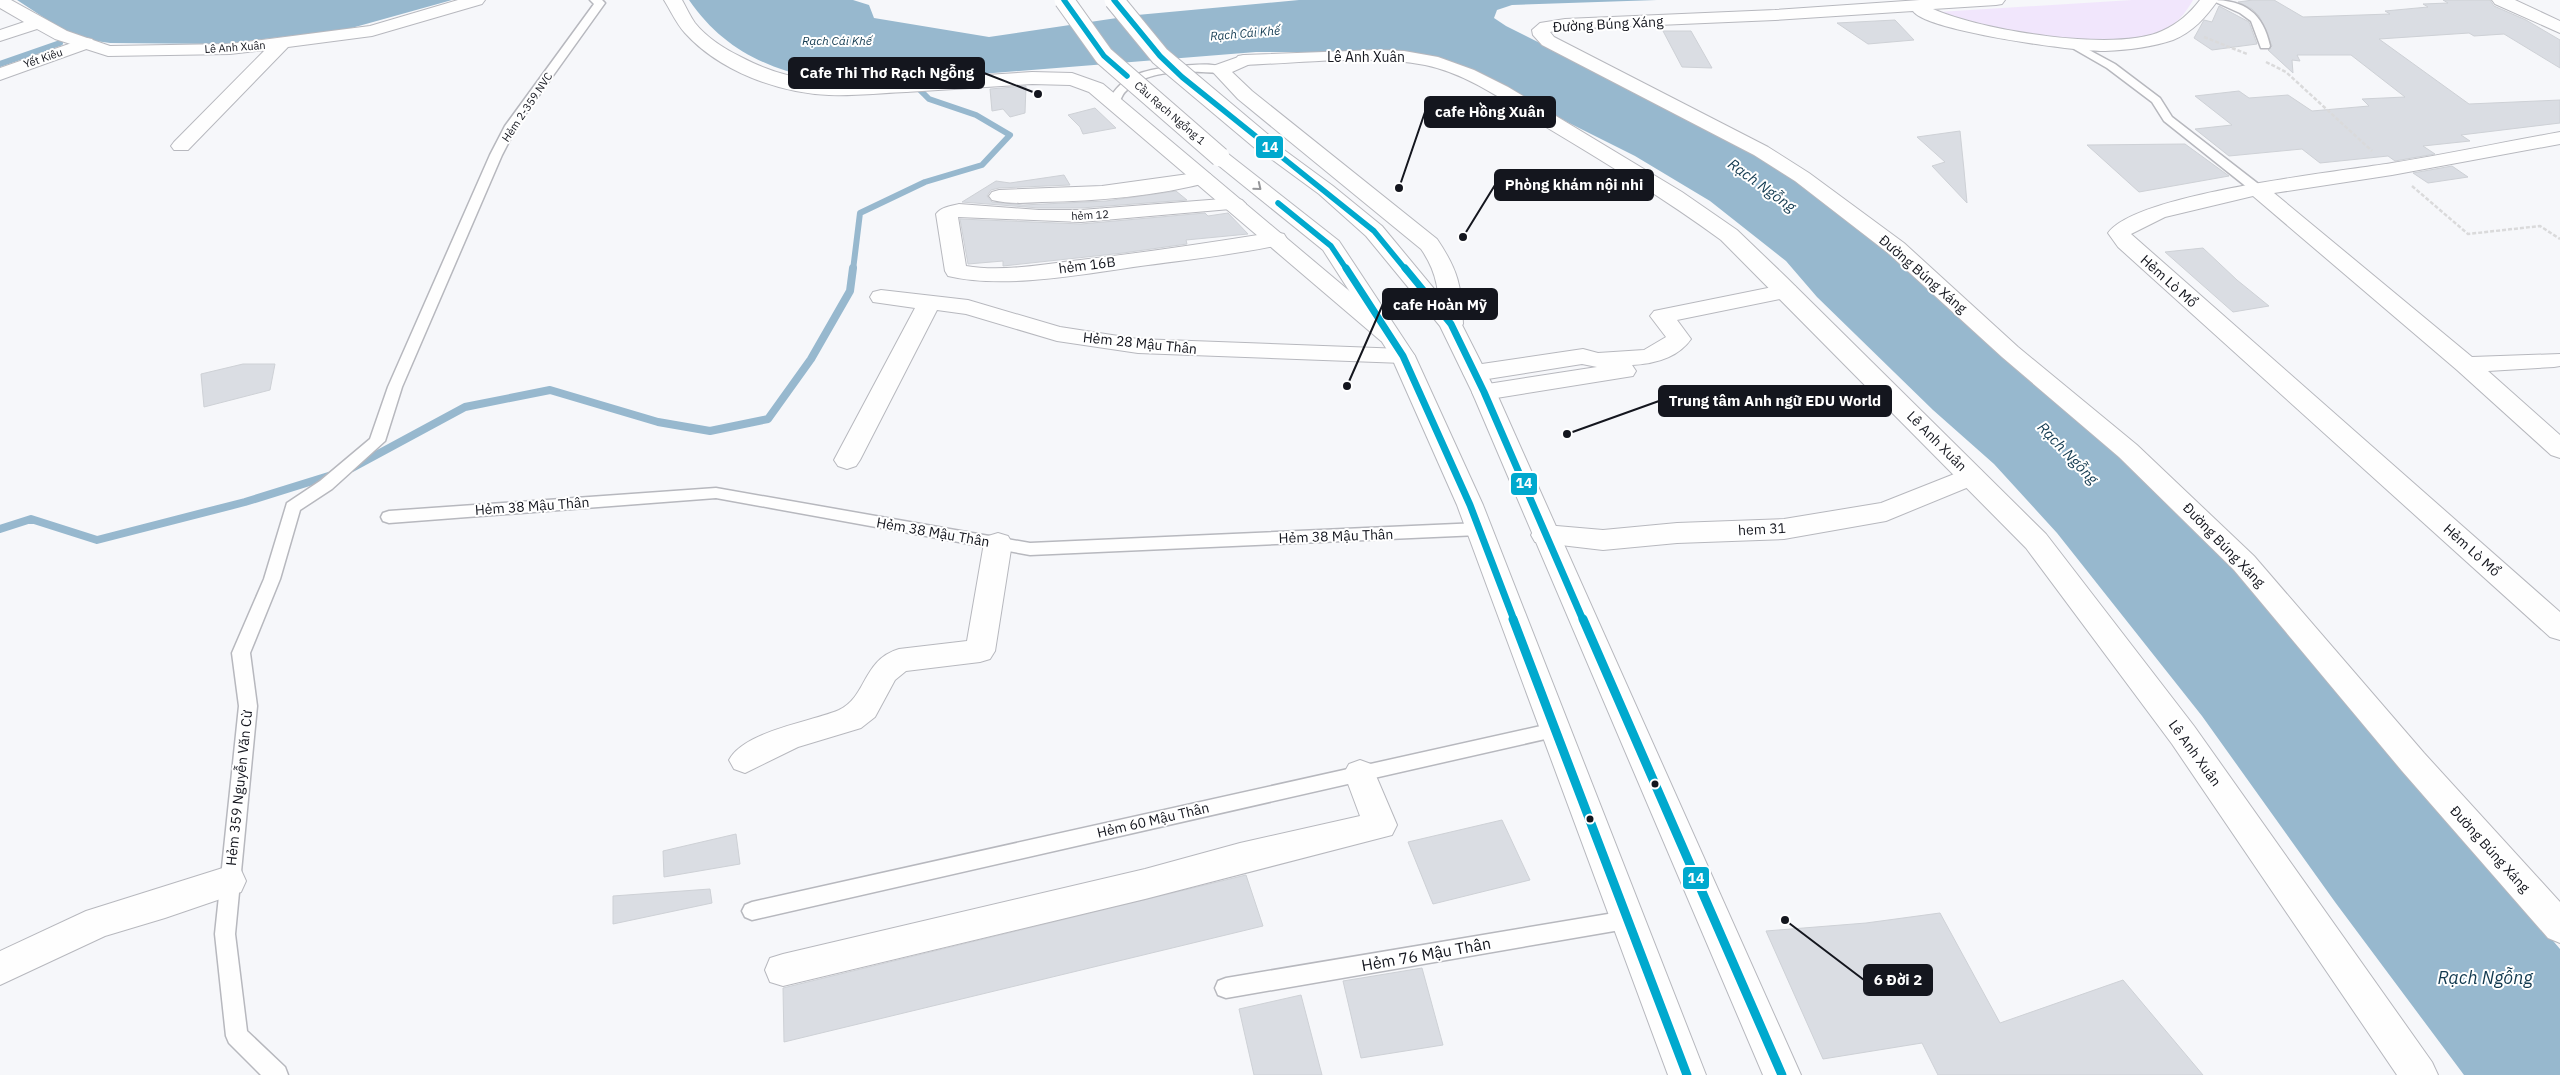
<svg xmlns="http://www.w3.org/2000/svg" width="2560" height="1075" font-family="'IBM Plex Sans',sans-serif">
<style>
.green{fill:#f1e6fc}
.water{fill:#97b8ce}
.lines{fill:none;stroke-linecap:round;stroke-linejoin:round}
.stream-far1{stroke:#97b8ce;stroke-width:6}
.stream{stroke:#97b8ce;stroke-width:8}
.building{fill:#dadde3;stroke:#ced1d6}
.service-casing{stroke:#b7b8be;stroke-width:3}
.minor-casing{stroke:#b7b8be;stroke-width:2}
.tertiary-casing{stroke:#b7b8be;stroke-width:2}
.secondary-casing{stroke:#b7b8be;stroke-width:2}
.path{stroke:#dadadb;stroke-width:2.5;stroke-dasharray:4 2;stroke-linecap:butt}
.service{fill:#fefefe;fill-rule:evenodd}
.minor{fill:#fefefe;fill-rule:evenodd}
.tertiary{fill:#fefefe;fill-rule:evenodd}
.secondary{fill:#fefefe;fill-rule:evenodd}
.secondary-bridge-casing{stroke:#b7b8be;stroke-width:21;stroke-linecap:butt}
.secondary-bridge{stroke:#fefefe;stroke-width:19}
.bus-1-far2-casing{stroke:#fff;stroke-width:8}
.bus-1-far1-casing{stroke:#fff;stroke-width:11}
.bus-1-casing{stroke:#fff;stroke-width:12}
.bus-1-far2{stroke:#00a9ce;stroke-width:5.5}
.bus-1-far1{stroke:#00a9ce;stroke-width:7}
.bus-1{stroke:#00a9ce;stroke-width:9}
.oneway{stroke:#959699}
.bus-dot{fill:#14161e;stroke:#fff;stroke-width:2}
.labels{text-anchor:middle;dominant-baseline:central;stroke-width:4;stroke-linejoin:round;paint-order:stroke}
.far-street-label{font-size:11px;fill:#14161e;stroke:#fff}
.far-water-label{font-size:12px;font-style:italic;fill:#123a50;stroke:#fff}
.street-label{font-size:14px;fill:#14161e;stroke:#fff}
.water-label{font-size:15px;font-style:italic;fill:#123a50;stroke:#fff}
.near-street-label{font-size:16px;fill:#14161e;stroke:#fff}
.near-water-label{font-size:18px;font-style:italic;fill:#123a50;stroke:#fff}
.leader{fill:none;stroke:#14161e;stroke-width:2}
.callout-dot{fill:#14161e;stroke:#fff;stroke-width:2}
.callout{fill:#14161e;stroke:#14161e;stroke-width:2}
.callout-label{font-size:15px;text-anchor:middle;font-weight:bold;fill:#fff}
.line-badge{stroke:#fff;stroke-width:2}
.badge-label{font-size:14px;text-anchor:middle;font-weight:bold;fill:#fff}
</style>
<rect width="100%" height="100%" fill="#f6f7fa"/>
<path class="green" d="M2132 0H2193C2188 9 2180 20 2171 26 2109 60 2001 30 1938 12Z"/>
<path class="water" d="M17 0H452L348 29 224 44 110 43 75 38Z
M689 0H853L869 5 874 18 989 37 1137 15 1299 0H1657L1512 5 1497 10 1494 18 1506 26 1746 147 1814 190 1878 240 2190 518 2289 631 2560 949V1075H2464L2335 902 2202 716 2057 533 1994 464 1933 410 1817 297 1786 261 1710 201 1635 156 1569 123 1476 71 1437 58 1398 52H1256L869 83C851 82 830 82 812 78 760 66 720 45 689 0Z"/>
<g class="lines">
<path class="stream-far1" d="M0 64 60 43
M853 270 860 213 925 182 982 165 1010 135 976 115 929 99 914 84"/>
<path class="stream" d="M352 468 465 407 550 390 658 422 710 431 768 419 811 359 850 291 853 268
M0 529 31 519 97 540 245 502 335 474"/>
</g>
<path class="building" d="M2253 0H2274L2303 17 2390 14 2385 11 2428 7 2423 4 2448 3 2443 0H2490L2494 6 2526 20 2560 40V68L2504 34 2474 36 2469 33 2379 39 2469 104 2560 100V123L2461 135 2470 141 2423 146 2435 154 2395 161 2388 156 2320 163 2302 149 2229 156 2195 129 2232 125 2195 96 2239 91 2249 98 2288 95 2312 111 2369 106 2362 99 2405 97 2351 55H2297L2300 61 2292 60 2293 73 2268 50 2272 46 2259 16 2252 9 2238 2Z
M2219 6 2249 22 2257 44 2212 50 2194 38 2204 20 2212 22Z
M1895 20 1914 40 1868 44 1837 23Z
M1663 31H1691L1712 68 1682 67Z
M1026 86 1025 113 1010 117 1003 109 992 111 990 89Z
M1095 108 1116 128 1083 134 1080 127 1068 115Z
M1960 131 1964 170 1967 203 1932 166 1945 162 1917 137Z
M2185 144 2229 176 2139 192 2087 145Z
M2452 166 2468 177 2428 183 2413 173Z
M1064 175 1070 185 999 188 991 190 987 196 992 202 1023 205 1106 201 1176 191 1187 200 1081 208H1039L962 202 996 181 1010 183Z
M1205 213 1208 216 1228 213 1248 234 1186 240 1187 244 1123 253 1003 266V261L968 264 960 219 1081 224Z
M2203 248 2237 280 2269 306 2233 312 2165 252Z
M243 364H275L270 390 204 407 201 374Z
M1502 820 1530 880 1433 904 1408 842Z
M736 834 740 864 664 877 663 851Z
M1246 875 1263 926 784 1042 783 988Z
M710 889 712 903 613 924V896Z
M1940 913 2000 1023 2123 980 2203 1075H1938L1922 1043 1823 1059 1766 931 1866 923Z
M1422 968 1443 1045 1361 1058 1343 981Z
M1301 995 1322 1075H1254L1239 1009Z"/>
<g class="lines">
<defs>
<path id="service" d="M590 0H602L605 3 517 126 502 155 402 387 385 441 332 489 300 510 280 579 250 653 257 706 235 934 247 1031 285 1067 288 1075H261L229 1043 226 1036 215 934 239 706 232 653 264 579 287 503 320 481 370 439 388 387 490 155 505 126 594 4Z
M2211 0C2245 0 2263 13 2270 46L2269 48H2261L2251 21 2240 13Z
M2078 44 2115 64 2160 98 2172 117 2261 186 2263 189 2261 192H2253L2164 121 2152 102 2107 68 2074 49 2073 47Z
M1176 66C1189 66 1216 61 1225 70L1220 73C1191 71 1147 68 1126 91 1122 94 1121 100 1118 104H1110L1108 102C1122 73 1147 70 1176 66Z
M716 488 1030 543 1479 523 1485 525 1487 529 1485 533 1479 535 1030 555 716 498 389 523 383 521 381 517 383 513 389 511Z
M1554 723 1561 725 1563 730 1561 735 1554 737 752 920 745 917 742 911 745 905 752 902Z
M1626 911 1633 913 1636 920 1633 927 1626 929 1226 998 1218 995 1215 988 1218 981 1226 978Z"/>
<path id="minor" d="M0 0H11L67 31 110 46 230 44 370 26 458 0H485L482 4 372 36 288 47 188 150H174L171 146 174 142 265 50 230 54 108 56 55 39 37 29 0 41V30L24 22 0 8Z
M664 0H682C686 7 690 16 695 23 707 38 725 49 741 57 798 87 845 84 906 80L913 82 915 86 913 90 906 92C881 93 855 96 829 95 779 93 719 71 685 33 676 23 671 11 664 0Z
M1920 0H2005L2002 4 1996 5 1933 9C1979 30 2116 53 2162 31 2179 23 2189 14 2200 0H2218C2206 17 2193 32 2173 40 2152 47 2128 50 2105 51 2077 52 1926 31 1913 11L1775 20 1565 29 1550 32 1554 37 1768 147 1809 173 1904 243 2018 347 2137 445 2254 556 2424 753 2560 902V943L2548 938 2402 771 2234 570 2119 457 2002 357 1888 253 1795 181 1754 155 1542 45 1533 35 1532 30 1540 23 1565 19 1775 10Z
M2492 0H2515L2560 21V33L2495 4Z
M1244 55 1250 56 1253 60 1250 64 1232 72 1252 91 1437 239C1458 270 1462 287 1463 324L1459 329 1451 331 1443 329 1439 324C1440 296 1438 273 1421 249L1238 99 1211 70 1213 66Z
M2560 132V144L2392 175 2274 193 2472 357 2560 354V366L2554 367 2488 371 2560 435V458L2551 455 2457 370 2253 196 2165 217 2131 234 2560 612V640L2550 637 2118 247 2108 233C2136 193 2338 172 2392 163 2448 154 2504 142 2560 132Z
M1203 172 1210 174 1213 178 1210 182C1156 196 1098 201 1042 202 1025 203 1008 204 992 200L989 196 992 192 999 190 1102 186Z
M1235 198 1242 200 1246 204 1242 208 1081 222 958 217 966 266C1000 272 1039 265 1072 261 1141 253 1208 243 1276 232L1284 234 1287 239 1284 244C1240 254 1193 259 1148 265 1089 273 1006 290 948 276L945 271 936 214C941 207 951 206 959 204L1039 210H1081Z
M1787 284 1795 286 1798 291 1795 296 1677 320 1691 339C1678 358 1653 364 1632 365L1636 371 1633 376 1484 400 1475 398 1472 392 1475 386 1597 367 1582 364 1475 381 1466 378 1463 373 1466 368 1475 365 1583 349 1598 353 1644 350 1666 337 1650 316 1654 311Z
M881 290 968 300 1060 327 1138 339 1403 349 1411 351 1415 356 1411 361 1403 363 1138 353 1057 341 966 314 937 310 860 460 856 466 847 469 838 466 834 460 915 308 873 302 870 297 873 292Z
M1972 467 1981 470 1985 476 1981 482 1886 521 1784 539 1677 543 1603 550 1535 542 1531 535 1535 528 1545 525 1603 530 1677 523 1784 519 1881 503Z
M998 533 1008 536 1012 543 995 651 990 659 980 662 906 671 895 680 875 717 861 728 798 747 745 773 734 769 729 760C744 731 811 722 839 710 867 697 862 660 899 649L967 641 984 543 988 536Z
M1360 760 1371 764 1397 825 1392 835 1145 899 783 986 770 982 765 970 770 958 783 954 1145 869 1240 843 1360 816 1344 773 1349 764Z
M229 866 241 870 246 881 241 892 165 918 105 936 0 985V951L86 911Z"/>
<path id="tertiary" d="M86 38 92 39 95 43 92 47 0 80V68Z
M1378 50 1404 51 1438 57 1474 70 1508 87 1682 192 1737 230 1786 277 2046 534 2194 726 2432 1062 2438 1075H2397L2172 744 2026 548 1721 240C1665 199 1606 163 1546 127 1509 104 1469 74 1425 65 1371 54 1300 63 1244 65L1238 64 1235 60 1238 56 1244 55Z
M1032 72 1072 73 1103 84 1397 331 1401 336 1397 341 1389 343 1381 341 1089 92 1070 85 1032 84 906 92 899 90 897 86 899 82 906 80Z"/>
<path id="secondary" d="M1273 145 1280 147 1333 186 1382 226 1459 319 1496 392 1801 1075H1763L1472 392 1440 326 1366 236 1319 194 1266 155 1263 151 1266 147Z
M1220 151 1227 153 1339 241 1415 356 1483 505 1706 1075H1668L1457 505 1391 356 1323 250 1213 161 1210 157 1213 153Z"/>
</defs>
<use href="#service" class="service-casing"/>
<use href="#minor" class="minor-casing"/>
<use href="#tertiary" class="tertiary-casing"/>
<use href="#secondary" class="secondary-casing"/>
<path class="path" d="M2204 37 2247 54
M2266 62 2286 72 2372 151
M2412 186 2468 234 2540 226 2560 239"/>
<use href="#service" class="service"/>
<use href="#minor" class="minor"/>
<use href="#tertiary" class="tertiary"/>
<use href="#secondary" class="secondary"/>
<defs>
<path id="secondary-bridge" d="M1064 0 1104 56 1220 157
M1114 0 1160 56 1273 151"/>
</defs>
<use href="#secondary-bridge" class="secondary-bridge-casing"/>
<use href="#secondary-bridge" class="secondary-bridge"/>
<defs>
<path id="bus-1-far2" d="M1064 0 1104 56 1127 76
M1114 0 1160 56 1182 77 1374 231 1406 270
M1278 203 1331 246 1347 270"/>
<path id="bus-1-far1" d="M1346 268 1403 356 1470 505 1514 620
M1405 268 1451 324 1484 392 1583 620"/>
<path id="bus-1" d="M1513 619 1687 1075
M1583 619 1782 1075"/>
</defs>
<use href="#bus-1-far2" class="bus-1-far2-casing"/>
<use href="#bus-1-far1" class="bus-1-far1-casing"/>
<use href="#bus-1" class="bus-1-casing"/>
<use href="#bus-1-far2" class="bus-1-far2"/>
<use href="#bus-1-far1" class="bus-1-far1"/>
<use href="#bus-1" class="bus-1"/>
</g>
<defs><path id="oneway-chevron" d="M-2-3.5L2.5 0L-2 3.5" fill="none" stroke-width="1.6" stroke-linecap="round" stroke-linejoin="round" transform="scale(1.25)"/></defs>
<use class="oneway" href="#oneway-chevron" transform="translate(1258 187) rotate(39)"/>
<g class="bus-dot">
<circle cx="1655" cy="784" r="4.5"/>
<circle cx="1590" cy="819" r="4.5"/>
</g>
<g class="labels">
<g class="far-street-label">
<text transform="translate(235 47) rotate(-4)">Lê Anh Xuân</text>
<text transform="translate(43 58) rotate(-19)">Yết Kiêu</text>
<text transform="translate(527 107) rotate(-56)">Hẻm 2-359 NVC</text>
<text transform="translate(1170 113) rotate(41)">Cầu Rạch Ngỗng 1</text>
<text transform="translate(1090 215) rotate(-3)">hẻm 12</text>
</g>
<g class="far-water-label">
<text transform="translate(1245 33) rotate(-5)">Rạch Cái Khế</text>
<text x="837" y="40">Rạch Cái Khế</text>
</g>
<g class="street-label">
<text transform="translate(1608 24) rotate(-3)">Đường Búng Xáng</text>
<text x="1366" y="57">Lê Anh Xuân</text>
<text transform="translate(1087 265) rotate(-7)">hẻm 16B</text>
<text transform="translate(1923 274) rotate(41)">Đường Búng Xáng</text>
<text transform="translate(2169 281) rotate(42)">Hẻm Lò Mổ</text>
<text transform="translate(1140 343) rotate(6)">Hẻm 28 Mậu Thân</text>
<text transform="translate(1937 441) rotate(45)">Lê Anh Xuân</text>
<text transform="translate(532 506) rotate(-4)">Hẻm 38 Mậu Thân</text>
<text transform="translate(1762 529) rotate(-3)">hem 31</text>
<text transform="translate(933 532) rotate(10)">Hẻm 38 Mậu Thân</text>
<text transform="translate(1336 536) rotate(-2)">Hẻm 38 Mậu Thân</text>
<text transform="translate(2224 545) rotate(46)">Đường Búng Xáng</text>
<text transform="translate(2472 550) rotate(42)">Hẻm Lò Mổ</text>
<text transform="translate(2195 753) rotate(54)">Lê Anh Xuân</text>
<text transform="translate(239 788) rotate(-84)">Hẻm 359 Nguyễn Văn Cừ</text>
<text transform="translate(1153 820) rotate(-13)">Hẻm 60 Mậu Thân</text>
<text transform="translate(2490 849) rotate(48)">Đường Búng Xáng</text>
</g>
<g class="water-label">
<text transform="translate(1762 185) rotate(36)">Rạch Ngỗng</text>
<text transform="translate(2068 453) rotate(46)">Rạch Ngỗng</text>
</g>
<g class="near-street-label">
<text transform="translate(1426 954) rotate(-10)">Hẻm 76 Mậu Thân</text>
</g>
<g class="near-water-label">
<text x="2485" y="977">Rạch Ngỗng</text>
</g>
</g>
<path class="leader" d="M1038 94L984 73M1399 188L1425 112M1463 237L1495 185M1347 386L1383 304M1567 434L1659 401M1785 920L1864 980"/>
<g class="callout-dot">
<circle cx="1038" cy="94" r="5"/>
<circle cx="1399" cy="188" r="5"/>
<circle cx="1463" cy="237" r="5"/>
<circle cx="1347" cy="386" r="5"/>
<circle cx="1567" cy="434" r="5"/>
<circle cx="1785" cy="920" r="5"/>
</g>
<g class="callout">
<rect x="789" y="58" width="195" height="30" rx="5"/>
<rect x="1425" y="97" width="130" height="30" rx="5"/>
<rect x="1495" y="170" width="158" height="30" rx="5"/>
<rect x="1383" y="289" width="114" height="30" rx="5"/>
<rect x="1659" y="386" width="232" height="30" rx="5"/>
<rect x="1864" y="965" width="68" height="30" rx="5"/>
</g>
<g class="callout-label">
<text x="887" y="78">Cafe Thi Thơ Rạch Ngỗng</text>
<text x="1490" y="117">cafe Hồng Xuân</text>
<text x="1574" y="190">Phòng khám nội nhi</text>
<text x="1440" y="310">cafe Hoàn Mỹ</text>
<text x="1775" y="406">Trung tâm Anh ngữ EDU World</text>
<text x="1898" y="985">6 Đời 2</text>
</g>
<g class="line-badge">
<rect x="1255" y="135" width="29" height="24" rx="5" fill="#00a9ce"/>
<rect x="1510" y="472" width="28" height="24" rx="5" fill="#00a9ce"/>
<rect x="1682" y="866" width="28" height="24" rx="5" fill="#00a9ce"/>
</g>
<g class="badge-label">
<text x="1270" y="152">14</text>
<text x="1524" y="488">14</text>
<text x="1696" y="883">14</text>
</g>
</svg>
